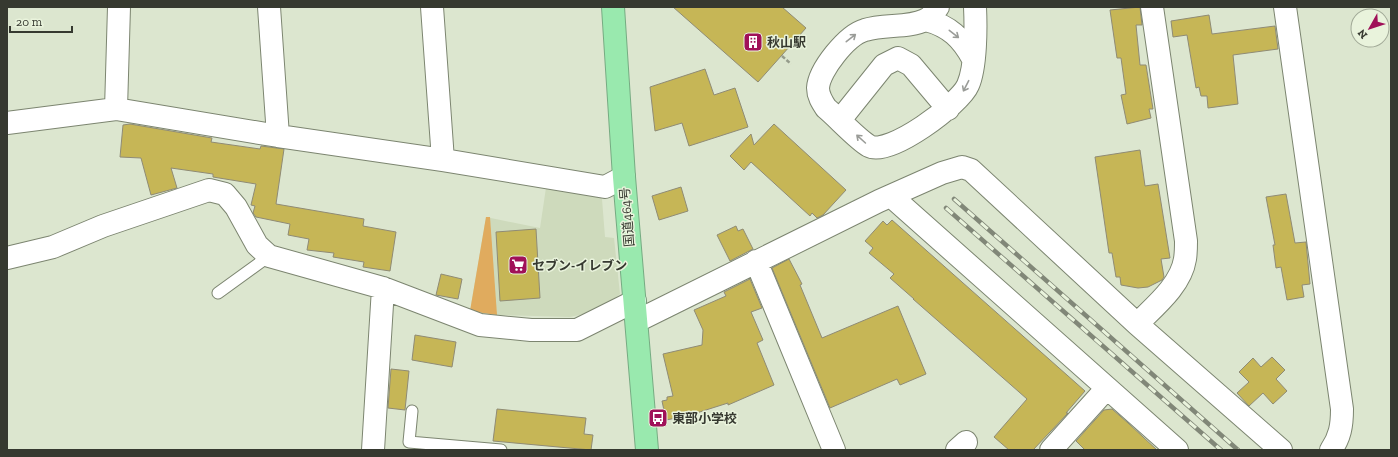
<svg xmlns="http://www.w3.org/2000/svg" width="1398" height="457" font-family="'Zilla Slab','Noto Sans JP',serif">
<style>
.built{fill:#cedabc}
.green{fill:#e0ab5e}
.building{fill:#c6b656;stroke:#8f8b75}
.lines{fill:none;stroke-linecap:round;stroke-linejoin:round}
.lane-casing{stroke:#7c8570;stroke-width:13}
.street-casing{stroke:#7c8570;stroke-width:24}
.highway-casing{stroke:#76ab82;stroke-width:24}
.path{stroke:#959c8b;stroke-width:2.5;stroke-dasharray:4 2;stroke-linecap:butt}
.lane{stroke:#fff;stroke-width:11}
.street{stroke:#fff;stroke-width:22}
.highway{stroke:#99e9ae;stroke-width:22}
.rail-casing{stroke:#818778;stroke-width:4.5}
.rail{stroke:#e9f3dc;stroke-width:3;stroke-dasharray:9;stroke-linecap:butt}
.oneway{stroke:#9a9c98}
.labels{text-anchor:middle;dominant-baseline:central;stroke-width:3;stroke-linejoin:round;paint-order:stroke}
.poi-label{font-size:13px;font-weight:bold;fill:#363930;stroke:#e9f3dc;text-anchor:start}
.street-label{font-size:13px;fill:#363930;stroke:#e9f3dc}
</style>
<rect width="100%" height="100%" fill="#dce6cf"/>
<path class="built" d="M547 181 593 189 602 199 605 237 614 238 620 294 598 311 570 317 497 315 470 311 486 217 540 228Z"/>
<path class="green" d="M486 217H490L497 315 470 311Z"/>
<path class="building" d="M673 7H782L806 28 758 82Z
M1140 7 1142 25H1136L1140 65H1146L1153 109H1149L1151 118 1127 124 1121 95 1126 94 1121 58H1117L1110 10Z
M1209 15 1212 34 1275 26 1278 49 1233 55 1238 104 1208 108 1207 96H1201L1199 87 1196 88 1187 35 1173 37 1171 21Z
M705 69 714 95 735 88 748 127 689 146 682 123 655 131 650 87Z
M130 124 212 138 211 142 260 149 261 146 284 149 276 204 364 219 363 226 396 232 390 271 363 267 364 262 333 257 334 253 307 250 309 239 288 235 290 224 256 217 253 213 255 206 251 205 256 184 213 177V174L171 168 177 188 151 195 141 158 120 157 123 125Z
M774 124 846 190 823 215 817 218 812 213 810 216 751 162 744 170 730 156 751 134 754 145Z
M1140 150 1145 186 1158 184 1170 258 1161 259 1164 277 1162 280 1148 287 1138 288 1121 285 1120 277H1116L1112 253H1109L1095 157Z
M681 187 688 211 659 220 652 196Z
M1286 194 1295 243 1306 242 1310 284 1302 285 1304 297 1287 300 1281 267 1276 268 1273 245H1275L1266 197Z
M892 220 1085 391 1066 413H1068L1033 450H1009L994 437 1027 399 913 299H914L890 278 894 274 869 253 873 248 865 241 883 221 887 225Z
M736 226 738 231 743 229 753 249 730 261 717 235Z
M536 229 540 298 500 301 496 232Z
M789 259 802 284 800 285 822 338 898 306 926 374 900 385 897 379 830 408 772 268Z
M441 274 462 279 458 299 436 295Z
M750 279 762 308 751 312 763 340 757 343 774 385 728 405V403L687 416 666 420 662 401 667 400V397L673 396 663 354 702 345 703 330 694 310 726 296 724 292Z
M415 335 456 342 452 367 412 360Z
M1272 357 1285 370 1276 379 1287 391 1273 404 1263 393 1249 406 1237 393 1249 382 1239 372 1253 358 1261 367Z
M391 369 409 371 405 410 388 408Z
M497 409 586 418 584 434 593 435 591 450 493 441Z
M1112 409 1128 423 1157 450H1085L1076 441 1104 410Z"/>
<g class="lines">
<defs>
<path id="lane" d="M218 293 269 256
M412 411 409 442 501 450"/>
<path id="street" d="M432 7 443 160
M938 7C934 12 931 18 925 20 909 28 883 24 865 30 847 35 819 70 818 88 818 96 822 102 826 108 837 117 858 140 869 146 889 157 960 104 968 85 976 67 976 27 975 7
M1285 7 1342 409C1342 426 1340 437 1331 450
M926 20C949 26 962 38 973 59
M116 109 119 7
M840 120 884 65 898 58 911 65 948 109
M7 123 116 109 278 136 269 7
M278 136 443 160 605 187 624 177
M891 196 1177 450
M7 258 53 247 103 226 209 190 225 194 236 207 257 245 269 256 383 288 480 325 531 330H577L635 301
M756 261 834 450
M637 321 879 201 942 173 962 167 971 170 1137 324 1281 450
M1137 324C1155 306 1181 285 1185 259 1186 253 1186 247 1186 241L1152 7
M373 450 383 288
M957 450 966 442
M1051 450 1107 388"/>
<path id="highway" d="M613 7 624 177 647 450"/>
</defs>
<use href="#lane" class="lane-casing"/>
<use href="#street" class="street-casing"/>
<use href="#highway" class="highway-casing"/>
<path class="path" d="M782 56 791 64"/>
<use href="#lane" class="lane"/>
<use href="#street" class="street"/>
<use href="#highway" class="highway"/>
<defs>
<path id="rail" d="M954 199 1238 450
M946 208 1221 450"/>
</defs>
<use href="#rail" class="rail-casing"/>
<use href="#rail" class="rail"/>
</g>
<defs><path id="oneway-shaft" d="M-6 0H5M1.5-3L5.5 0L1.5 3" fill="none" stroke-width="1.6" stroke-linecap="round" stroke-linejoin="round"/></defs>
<g class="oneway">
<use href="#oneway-shaft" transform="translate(954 34) rotate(38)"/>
<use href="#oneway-shaft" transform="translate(851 38) rotate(-38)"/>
<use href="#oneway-shaft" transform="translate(966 86) rotate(117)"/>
<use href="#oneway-shaft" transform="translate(861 139) rotate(-138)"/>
</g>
<defs>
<symbol id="building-square" viewBox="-11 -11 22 22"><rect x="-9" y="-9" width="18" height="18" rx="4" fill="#a01159" stroke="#e9f3dc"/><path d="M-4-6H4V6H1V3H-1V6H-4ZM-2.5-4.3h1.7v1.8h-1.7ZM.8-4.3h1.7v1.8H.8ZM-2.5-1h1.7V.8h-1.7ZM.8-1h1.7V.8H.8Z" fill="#fff"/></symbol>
<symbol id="supermarket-square" viewBox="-11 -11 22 22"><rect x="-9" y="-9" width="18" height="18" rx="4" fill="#a01159" stroke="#e9f3dc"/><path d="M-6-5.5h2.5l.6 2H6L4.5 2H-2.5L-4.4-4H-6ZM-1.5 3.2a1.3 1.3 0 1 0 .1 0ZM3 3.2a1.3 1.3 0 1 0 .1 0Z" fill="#fff"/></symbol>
<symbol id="bus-square" viewBox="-11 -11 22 22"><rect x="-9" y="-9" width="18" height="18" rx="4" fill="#a01159" stroke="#e9f3dc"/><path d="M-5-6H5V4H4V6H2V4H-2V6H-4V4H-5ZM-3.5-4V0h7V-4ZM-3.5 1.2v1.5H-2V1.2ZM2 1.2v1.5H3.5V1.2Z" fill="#fff"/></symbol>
</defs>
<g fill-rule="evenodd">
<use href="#building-square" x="742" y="31" width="22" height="22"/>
<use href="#supermarket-square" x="507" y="254" width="22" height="22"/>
<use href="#bus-square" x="647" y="407" width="22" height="22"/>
</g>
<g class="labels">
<g class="poi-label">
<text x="767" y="42">秋山駅</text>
<text x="532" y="265">セブン-イレブン</text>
<text x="672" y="418">東部小学校</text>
</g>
<g class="street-label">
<text transform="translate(627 217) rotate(-95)">国道464号</text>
</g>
</g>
<rect width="1398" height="457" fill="none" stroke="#363930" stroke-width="16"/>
<g transform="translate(1370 28) rotate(231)"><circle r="19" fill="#e9f3dc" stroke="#a1a997"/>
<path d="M0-3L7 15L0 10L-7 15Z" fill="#a01159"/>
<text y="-6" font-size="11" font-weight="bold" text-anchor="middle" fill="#363930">N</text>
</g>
<path d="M10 26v6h62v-6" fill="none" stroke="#363930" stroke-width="2"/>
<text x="16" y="26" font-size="12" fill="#363930" stroke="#e9f3dc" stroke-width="3" paint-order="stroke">20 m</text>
</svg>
